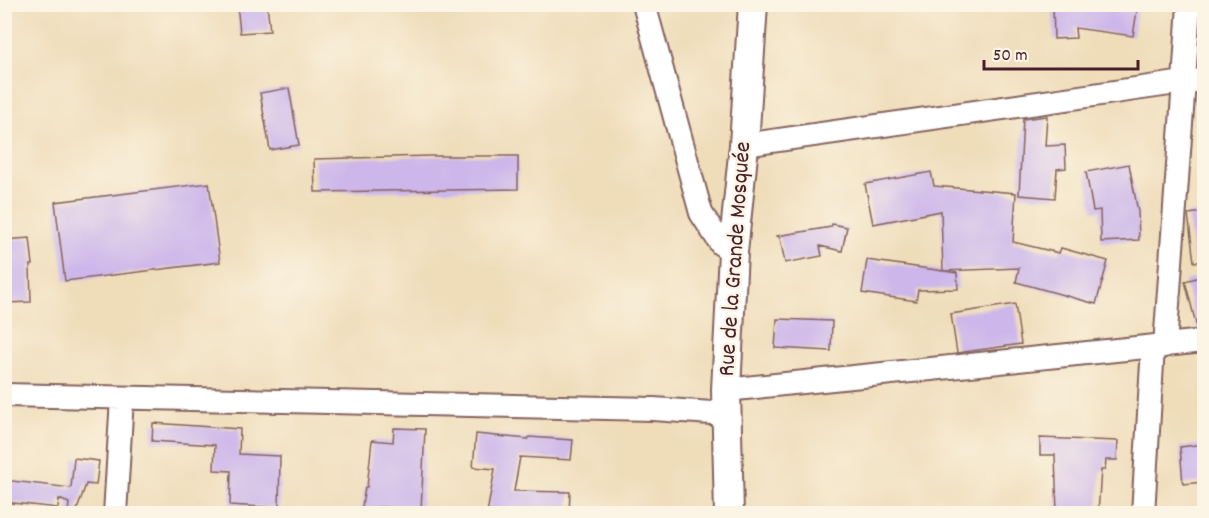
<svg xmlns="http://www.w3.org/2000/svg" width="1209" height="518" font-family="Dekko,sans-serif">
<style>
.building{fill:#ccb6ea}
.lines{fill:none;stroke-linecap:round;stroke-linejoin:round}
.minor-casing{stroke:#84625d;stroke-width:26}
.tertiary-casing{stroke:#84625d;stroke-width:32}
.minor{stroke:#fff;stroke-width:22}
.tertiary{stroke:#fff;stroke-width:28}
.labels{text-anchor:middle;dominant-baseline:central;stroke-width:5;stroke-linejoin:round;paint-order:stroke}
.street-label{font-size:24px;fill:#4a1f2b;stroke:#fcf5e5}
</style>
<rect width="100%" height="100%" fill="#fcf5e5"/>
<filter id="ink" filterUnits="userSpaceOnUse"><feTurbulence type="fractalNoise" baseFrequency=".0167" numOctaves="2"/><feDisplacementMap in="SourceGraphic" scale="12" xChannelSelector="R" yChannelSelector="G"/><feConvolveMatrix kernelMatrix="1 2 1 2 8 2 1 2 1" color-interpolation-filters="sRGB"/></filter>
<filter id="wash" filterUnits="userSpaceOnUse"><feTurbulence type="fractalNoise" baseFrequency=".008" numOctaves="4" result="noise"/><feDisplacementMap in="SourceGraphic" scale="24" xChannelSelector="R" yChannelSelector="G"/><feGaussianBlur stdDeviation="1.35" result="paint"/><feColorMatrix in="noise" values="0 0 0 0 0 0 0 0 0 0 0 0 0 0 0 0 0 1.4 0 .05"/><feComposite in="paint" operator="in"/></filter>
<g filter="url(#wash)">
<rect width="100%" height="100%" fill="#efddba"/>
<g id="blocks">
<path class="building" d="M237 4H267L270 31 240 33Z
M1053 4H1138L1133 36 1075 28 1076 38 1054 39Z
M289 88 299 145 270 150 260 93Z
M1047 116 1045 146 1065 145 1066 168 1057 169 1055 198 1019 195 1023 119Z
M430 156H518V189L315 192 314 159Z
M1129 164 1138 212 1139 240 1101 242 1100 210 1093 211 1086 172Z
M931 172 934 186 1016 193 1013 242 1059 253 1061 248 1108 261 1096 304 1016 282 1019 268 943 271 941 211 873 224 865 184Z
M209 183 220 262 65 281 55 202Z
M1204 212V261L1194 262 1188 214Z
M832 224 847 227 842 251 820 246 822 256 785 263 780 238 777 236 831 227Z
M30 238 33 265H30L31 302 4 303V240Z
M867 260 957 273 958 289 918 290 916 301 862 293Z
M1204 276V328H1197L1185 281Z
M1015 304 1021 344 957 353 951 314Z
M777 319 832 321 831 351 775 348Z
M153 423 240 429 239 454 280 456 279 508 230 505 231 471 214 470 215 445 152 441Z
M394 428 425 429 421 510 379 507 378 513H361L365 487H367L372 440 393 442Z
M476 434 528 439 529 437 573 440 571 460 520 457 514 491 570 492 569 513H487L495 469 473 467Z
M1040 438 1118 441 1117 460H1106L1105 470H1101L1098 513H1057L1055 455H1040Z
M1204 444V482L1183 484 1180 447Z
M74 458 99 461 96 485 86 484 76 513H68L69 503 59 499 58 508 4 502V480L71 488Z"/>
</g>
</g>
<g filter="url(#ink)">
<use href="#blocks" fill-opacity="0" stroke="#84625d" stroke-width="1.5"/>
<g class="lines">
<defs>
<path id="minor" d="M644 4 701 213 721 244 733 252
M744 145 1184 82 1189 4
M1165 346 1184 82 1204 80
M726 390 1204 341
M4 395 653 409 727 414
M115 514 122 398
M1143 514 1153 347"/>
<path id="tertiary" d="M729 514 726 390 733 252 744 145 753 4"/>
</defs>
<use href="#minor" class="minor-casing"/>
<use href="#tertiary" class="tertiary-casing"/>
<use href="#minor" class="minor"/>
<use href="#tertiary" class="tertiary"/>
</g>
</g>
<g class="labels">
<g class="street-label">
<text transform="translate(736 259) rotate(-86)">Rue de la Grande Mosquée</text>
</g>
</g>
<rect width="1209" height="518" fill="none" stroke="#fcf5e5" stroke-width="24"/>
<path d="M984 60v9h154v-9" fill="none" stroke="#4a1f2b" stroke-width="3"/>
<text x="993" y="60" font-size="18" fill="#4a1f2b" stroke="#fcf5e5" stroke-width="4.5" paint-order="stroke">50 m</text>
</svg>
